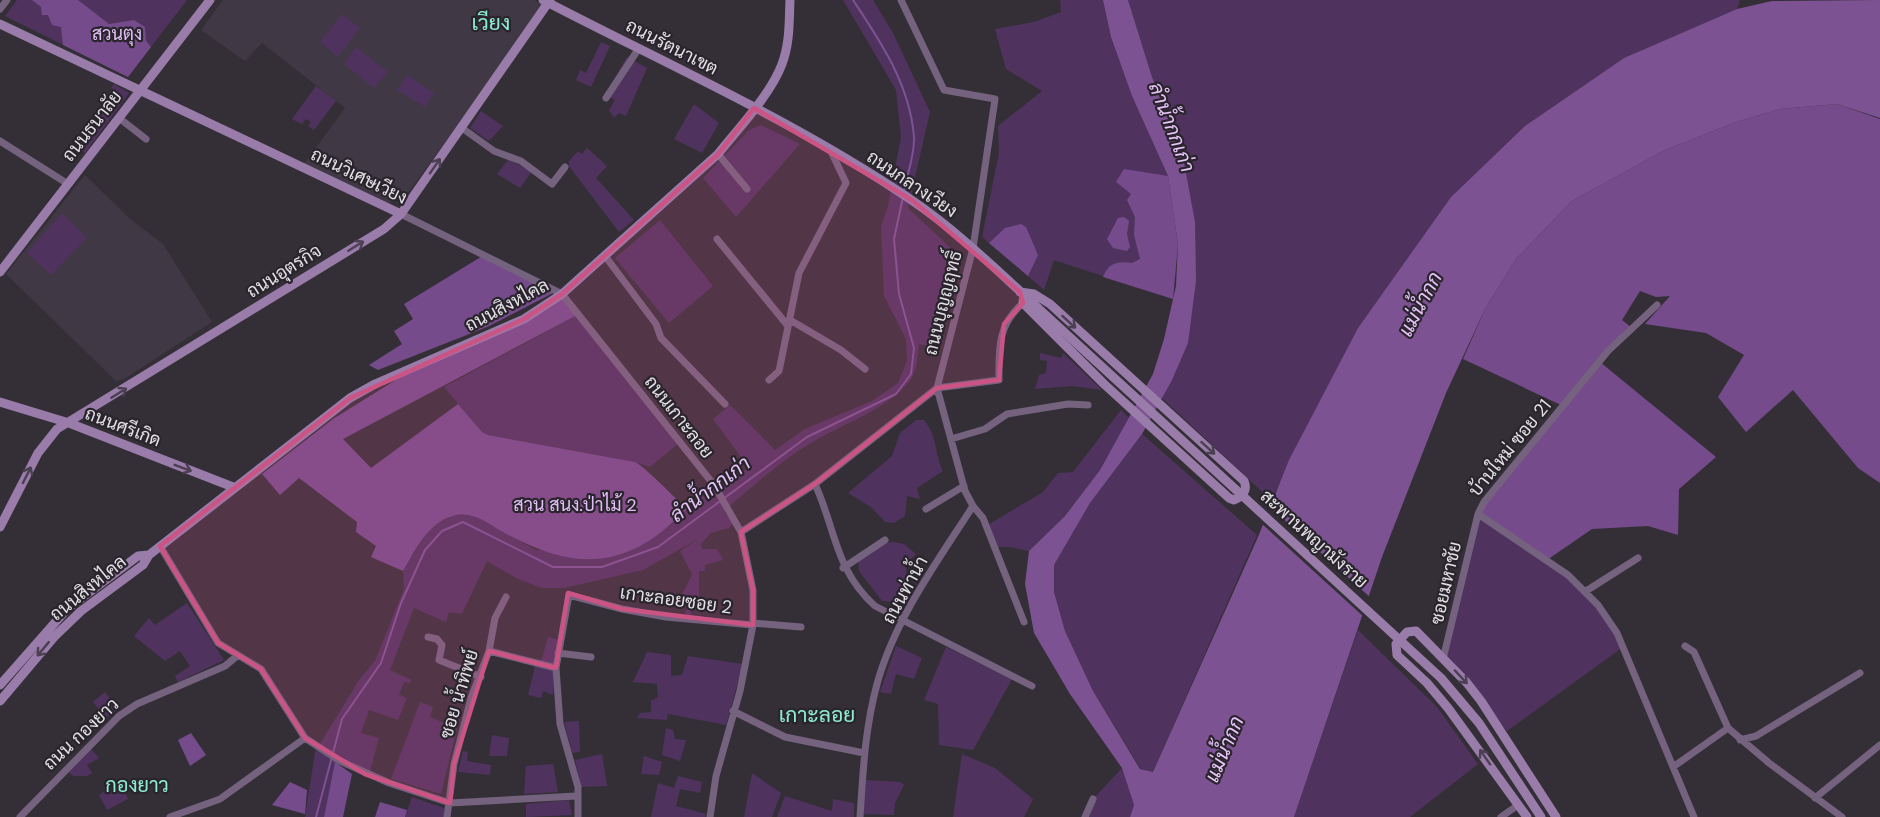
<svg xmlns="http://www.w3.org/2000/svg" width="1880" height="817" font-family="'DM Sans',Sarabun,sans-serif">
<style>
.built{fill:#403845}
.green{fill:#4f335e}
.forest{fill:#764b8c}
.water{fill:#7d5293}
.pier{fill:#342f37}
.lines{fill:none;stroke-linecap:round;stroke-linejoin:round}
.stream{stroke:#7d5293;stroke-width:2}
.street{stroke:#74627e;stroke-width:7}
.secondary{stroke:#997caa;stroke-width:9}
.secondary-bridge{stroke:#997caa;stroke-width:9}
.oneway{stroke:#4b3f52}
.marked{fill:#cc5485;fill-opacity:0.2;stroke:#cc5485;stroke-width:4.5;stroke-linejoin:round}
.labels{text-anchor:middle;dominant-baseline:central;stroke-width:4.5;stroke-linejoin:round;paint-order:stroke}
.park-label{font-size:18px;fill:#e3bff7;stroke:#2a252d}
.street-label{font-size:18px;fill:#e4e1e6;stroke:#2a252d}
.water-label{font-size:20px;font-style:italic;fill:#e9c5fc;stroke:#2a252d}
.neighbourhood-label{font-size:20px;fill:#8eeed2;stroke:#2a252d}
.quarter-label{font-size:21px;fill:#8eeed2;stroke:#2a252d}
</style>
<rect width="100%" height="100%" fill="#342f37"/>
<path class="built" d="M223 0H534L542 4 525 33 405 197 386 204 304 164 345 108 262 43 245 61 201 30Z
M85 175 129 218 163 244 212 322 124 379 116 381 6 274Z"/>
<path class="green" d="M17 0H187L128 77 5 16Z
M843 0H873L893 33 930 112 908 208 956 253 939 348 919 344C918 357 917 373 908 383 884 411 842 424 811 443 779 462 752 487 724 511L733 523 729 528 711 533 701 544 702 549H717L723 560 705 565V571H699V606H692L690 616 685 613 690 600 681 597 692 574 680 551 698 539 643 570 564 588H542L516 578 487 561 462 614 449 612 446 622 414 608 390 670 411 680 410 683 404 682 399 695 407 698 398 720 369 710 361 733 379 738 370 771 336 759 324 817H305L315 752 359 680 375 661 404 589 403 571 430 527 452 516 470 513 536 550 640 544 670 526 691 504 711 490 749 468 713 419 730 405 775 450 805 429 872 401 898 383 907 361 906 339 884 296 881 227 888 206 901 137 896 90Z
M1060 0H1103L1111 37 1132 96 1168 176 1178 244 1173 299 1054 260 1044 290 982 237 999 153 998 126 1042 91 1006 69 995 29 1034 22 1061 12Z
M1128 0H1739L1740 1 1737 9 1624 58 1525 126 1451 197 1358 328 1271 500 1162 398 1188 343 1182 152 1152 77Z
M342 14 360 28 338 57 320 42Z
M601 42 610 46 591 87 576 80 580 70 586 73Z
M356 47 388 72 374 88 344 64Z
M627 57 647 68 626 116 619 113 614 118 609 110 615 100 605 95Z
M407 75 434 93 425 107 397 90Z
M114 84 129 93 85 153 77 147 115 91 111 88Z
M316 86 336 101 314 130 308 126 311 122 306 119 302 124 292 119Z
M694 104 719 123 702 153 674 139Z
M481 111 503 126 489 141 470 128Z
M761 125 800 144 736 217 703 178 749 130Z
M587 148 607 166 596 178 634 220 619 232 569 166V161L578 151 582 154Z
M508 160 532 171 520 188 497 174Z
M62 213 87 238 51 275 27 253Z
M660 220 713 286 669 323 615 258Z
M579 314 680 442 650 467 635 462 488 435 482 432 444 387Z
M1040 353 1061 358 1063 353 1102 390 1072 386 1035 389 1039 375 1046 373 1047 361 1040 360Z
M1121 410 1129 418 1100 470 1065 516 1029 551 1009 547H994L986 526 1043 492 1058 473 1073 472Z
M916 420H924C939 439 933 450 943 471L917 488 920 499 907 496 905 516 894 523 885 522 871 507 848 493 892 456 900 433Z
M1142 434 1257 535 1153 772 1141 769 1093 691 1065 631 1054 592V565L1090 503Z
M1478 514 1568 575 1598 605 1623 647 1507 731 1443 659Z
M893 542 904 544 916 554 906 564C906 587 911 584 894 602L882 601 859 571 858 558 877 544Z
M187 603 224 660 178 682 175 676 190 666 180 651 165 661 134 636 149 618 155 625Z
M1358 630 1437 707 1478 764 1410 817H1294Z
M548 637 558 640 555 666 541 662Z
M896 646 922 658 914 679 896 674 891 694 880 692Z
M946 647 1012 679 973 750 939 745 938 704 924 700Z
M647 652 671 655V676L682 675 688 656 743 664 726 725 668 714 667 720 637 718 640 713 651 712V701L658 697 657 684 633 682Z
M535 666 554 671 553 695 543 691 541 698 528 695Z
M105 692 118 709 106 718 93 702Z
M420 702 433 707 430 717 457 728 441 794 391 779Z
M579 721 580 752 572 753 564 722Z
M666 728 673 730 675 739 686 740 680 761 662 755Z
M492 735 509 738 507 756H489Z
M89 747 99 758 87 765 92 773 87 776H73L67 771Z
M463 751 468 752 467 761 491 765 490 775 458 772Z
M602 754 607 786 581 787 575 760Z
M962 754 995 768 1033 799 1024 817H953Z
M644 756 662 762 659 775 641 774Z
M553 764 558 792 524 794 526 766Z
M1122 768 1134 805 1130 817H1085L1093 799Z
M752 773 781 793 772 817H744Z
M678 776 702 782 700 793 680 789 676 806 706 814 705 817H651L658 783 674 788Z
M866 780 900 782 904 785 895 803 894 815 862 814Z
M120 781 128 799 107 810 99 795Z
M785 796 832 811 833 799 854 803V817H777Z
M412 797 444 808V817H405Z
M569 800 572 815 526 817V804Z"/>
<path class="forest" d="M32 0H78L109 24 134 20 145 27 146 41 151 47 128 77 63 45 61 27 52 25 48 15H42L41 7Z
M1837 104 1880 119V483L1858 468 1793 390 1746 432 1718 397 1744 355 1706 333 1645 324 1670 296 1656 297 1640 291 1622 320 1632 328 1600 362 1716 457 1679 489 1678 535 1648 526 1592 529 1547 560 1478 514 1563 406 1463 359 1485 309 1516 259 1572 201 1663 151 1736 122 1780 109Z
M1124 169 1168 176 1178 244 1173 299 1103 277C1109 262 1118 261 1132 263L1140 259 1134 235 1135 217 1127 200 1131 194 1116 182Z
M1124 217 1129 221 1127 234 1130 247 1127 251 1113 248 1107 239 1118 218Z
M1021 224 1026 227 1038 255 1028 276 989 243 1005 228Z
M484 255 557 291 487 327 378 370 369 365 402 344 394 331 413 319 404 304Z
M562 294 579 314 343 439 371 468 458 404 482 432 488 435 635 462C643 465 677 500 687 509 626 571 576 572 503 532 487 523 472 510 453 516 427 523 416 550 403 571L371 557 376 546 356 532 357 522 299 478 280 495 262 474 333 419 423 363 471 343Z
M191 733 206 755 190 766 178 740Z
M335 762 352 774 343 817H324Z
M290 782 307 790 305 814 272 805Z
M380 802 407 810 405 817H375Z"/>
<path class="water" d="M1103 0H1128L1152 77 1182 152 1195 222 1196 281 1188 343 1172 380 1142 434 1090 503 1054 565V592L1065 631 1093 691 1140 769 1153 772 1258 537 1289 460 1358 328 1451 197 1525 126 1624 58 1737 9 1772 1 1880 0V118L1837 104 1780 109 1736 122 1663 151 1572 201 1516 259 1485 309 1446 393 1382 557 1294 817H1130L1134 805 1122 768 1070 694 1034 633 1025 584 1029 551 1065 516 1100 470 1153 374 1164 339 1176 286 1178 244 1168 176 1132 96 1111 37Z"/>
<path class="pier" d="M1268 505 1371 598 1365 618 1261 523Z"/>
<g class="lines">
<path class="stream" d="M853 0C881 42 910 85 914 137 915 154 907 175 904 191
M316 817 342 719 381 663 401 603 425 550 442 531 463 522 553 567H602L658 547 807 437 896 394 911 374 914 348 899 294 894 239 903 197"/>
<path class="street" d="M0 9 7 0
M606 98 639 48
M119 118 146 139
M462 128 494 151 521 161 552 184 565 167
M0 141 68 184
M718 154 747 189
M401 214 562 294 714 485 741 532 753 590V625L740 691 716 776 710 817
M717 239 788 326
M605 256 656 324 661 338 725 404
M1657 305 1608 351 1484 502 1478 514 1568 575 1598 605 1617 633 1694 817
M790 320 841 350 865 369
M769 380 779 371 799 273 846 183 831 151
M937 388 999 380C999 348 997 326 1023 303L1022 300
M951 439 985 429 1007 414 1068 404 1088 405
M815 484C836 530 835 570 875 606L1032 686
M973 506 983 518 1024 622
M926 509 964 486
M741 532 815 484 937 388 973 248 995 99 944 90 901 0
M160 546 218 643 261 669 305 738 340 761 389 783 450 803 576 796
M843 568 885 540
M1586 591 1638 558
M753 623 801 627
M428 637 437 639 442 645 439 660 481 677
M1685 646 1694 652 1728 728 1769 763 1842 817
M489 651 556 668
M558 653 591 657
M1443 659 1478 514
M733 711 785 737 864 753
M1740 740 1756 736 1860 673
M1673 767 1728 728
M1815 798 1880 745
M20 817 119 716 137 704 225 666 237 656
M170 817 220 799 305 738
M447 817 454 764 471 698 489 651 495 618 506 597
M578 817V787L560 724 556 668 569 595 622 609 666 617 753 625
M860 817C863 772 865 728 877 684 895 619 937 562 973 506L965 491 937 388
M1085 817 1093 799
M1501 817 1518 805"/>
<path class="secondary" d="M543 0C666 64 795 121 910 199 956 230 997 270 1038 308
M0 24 401 214
M0 272 210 0
M1020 292 1034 294 1050 304 1244 481C1248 490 1243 496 1234 500L1229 498 1104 384 1023 303
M0 402 69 423 233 487
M0 527 38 453 57 429 384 229 401 214 550 0
M0 685 67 609 138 556 149 555
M0 701 54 637 81 611 143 565 149 555 350 398 375 384 524 319 562 294 718 154C738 129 771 94 782 64 790 43 789 22 790 0
M1527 817 1448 708 1427 683 1397 655 1396 644 1407 632 1416 631 1467 683 1481 701 1556 817"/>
<path class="secondary-bridge" d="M1038 308 1441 678 1479 723 1541 817"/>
</g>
<defs><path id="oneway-shaft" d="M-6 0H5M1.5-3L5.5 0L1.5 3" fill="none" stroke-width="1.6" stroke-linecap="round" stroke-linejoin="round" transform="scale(1.5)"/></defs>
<g class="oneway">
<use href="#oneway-shaft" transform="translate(435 166) rotate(-55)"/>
<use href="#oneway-shaft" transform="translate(356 246) rotate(-32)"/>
<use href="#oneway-shaft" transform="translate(1069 322) rotate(42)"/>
<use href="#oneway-shaft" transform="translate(119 393) rotate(-32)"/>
<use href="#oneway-shaft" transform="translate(1208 448) rotate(42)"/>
<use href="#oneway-shaft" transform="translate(183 468) rotate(21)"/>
<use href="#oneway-shaft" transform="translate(27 475) rotate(-63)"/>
<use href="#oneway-shaft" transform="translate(43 649) rotate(130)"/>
<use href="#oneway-shaft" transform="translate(1461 677) rotate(47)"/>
<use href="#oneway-shaft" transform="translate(1485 757) rotate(-125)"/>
</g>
<path class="marked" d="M754 108 912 200 1020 292 1023 303 1004 324 999 380 937 388 815 484 741 532 753 590V625L622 609 568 593 556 668 489 651 454 764 450 803 365 774 305 738 261 669 218 643 160 546 350 398 524 319 562 294 718 154Z"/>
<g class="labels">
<g class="park-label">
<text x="117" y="34">สวนตุง</text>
<text x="575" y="505">สวน สนง.ป่าไม้ 2</text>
</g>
<g class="street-label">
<text transform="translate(672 47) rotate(27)">ถนนรัตนาเขต</text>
<text transform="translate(92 126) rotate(-52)">ถนนธนาลัย</text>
<text transform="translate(359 176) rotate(26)">ถนนวิเศษเวียง</text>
<text transform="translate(912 184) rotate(34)">ถนนกลางเวียง</text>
<text transform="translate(284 271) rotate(-32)">ถนนอุตรกิจ</text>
<text transform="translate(943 303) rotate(-76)">ถนนบุญญฤทธิ์</text>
<text transform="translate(507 305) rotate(-28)">ถนนสิงหไคล</text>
<text transform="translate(679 417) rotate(52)">ถนนเกาะลอย</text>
<text transform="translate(123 427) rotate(21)">ถนนศรีเกิด</text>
<text transform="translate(1510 448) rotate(-51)">บ้านใหม่ ซอย 21</text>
<text transform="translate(1314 539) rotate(42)">สะพานพญามังราย</text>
<text transform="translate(1446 583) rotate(-77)">ซอยมหาชัย</text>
<text transform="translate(88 588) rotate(-39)">ถนนสิงหไคล</text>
<text transform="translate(905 590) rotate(-61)">ถนนท่าน้ำ</text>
<text transform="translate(676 600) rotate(8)">เกาะลอยซอย 2</text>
<text transform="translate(459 694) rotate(-73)">ซอย น้ำทิพย์</text>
<text transform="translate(81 734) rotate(-43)">ถนน กองยาว</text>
</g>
<g class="water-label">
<text transform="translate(1172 127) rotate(69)">ลำน้ำกกเก่า</text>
<text transform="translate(1420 304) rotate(-62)">แม่น้ำกก</text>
<text transform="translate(710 489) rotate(-37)">ลำน้ำกกเก่า</text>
<text transform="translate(1224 749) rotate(-67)">แม่น้ำกก</text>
</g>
<g class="neighbourhood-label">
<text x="137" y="785">กองยาว</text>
</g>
<g class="quarter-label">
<text x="491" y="23">เวียง</text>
<text x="817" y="715">เกาะลอย</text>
</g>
</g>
</svg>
